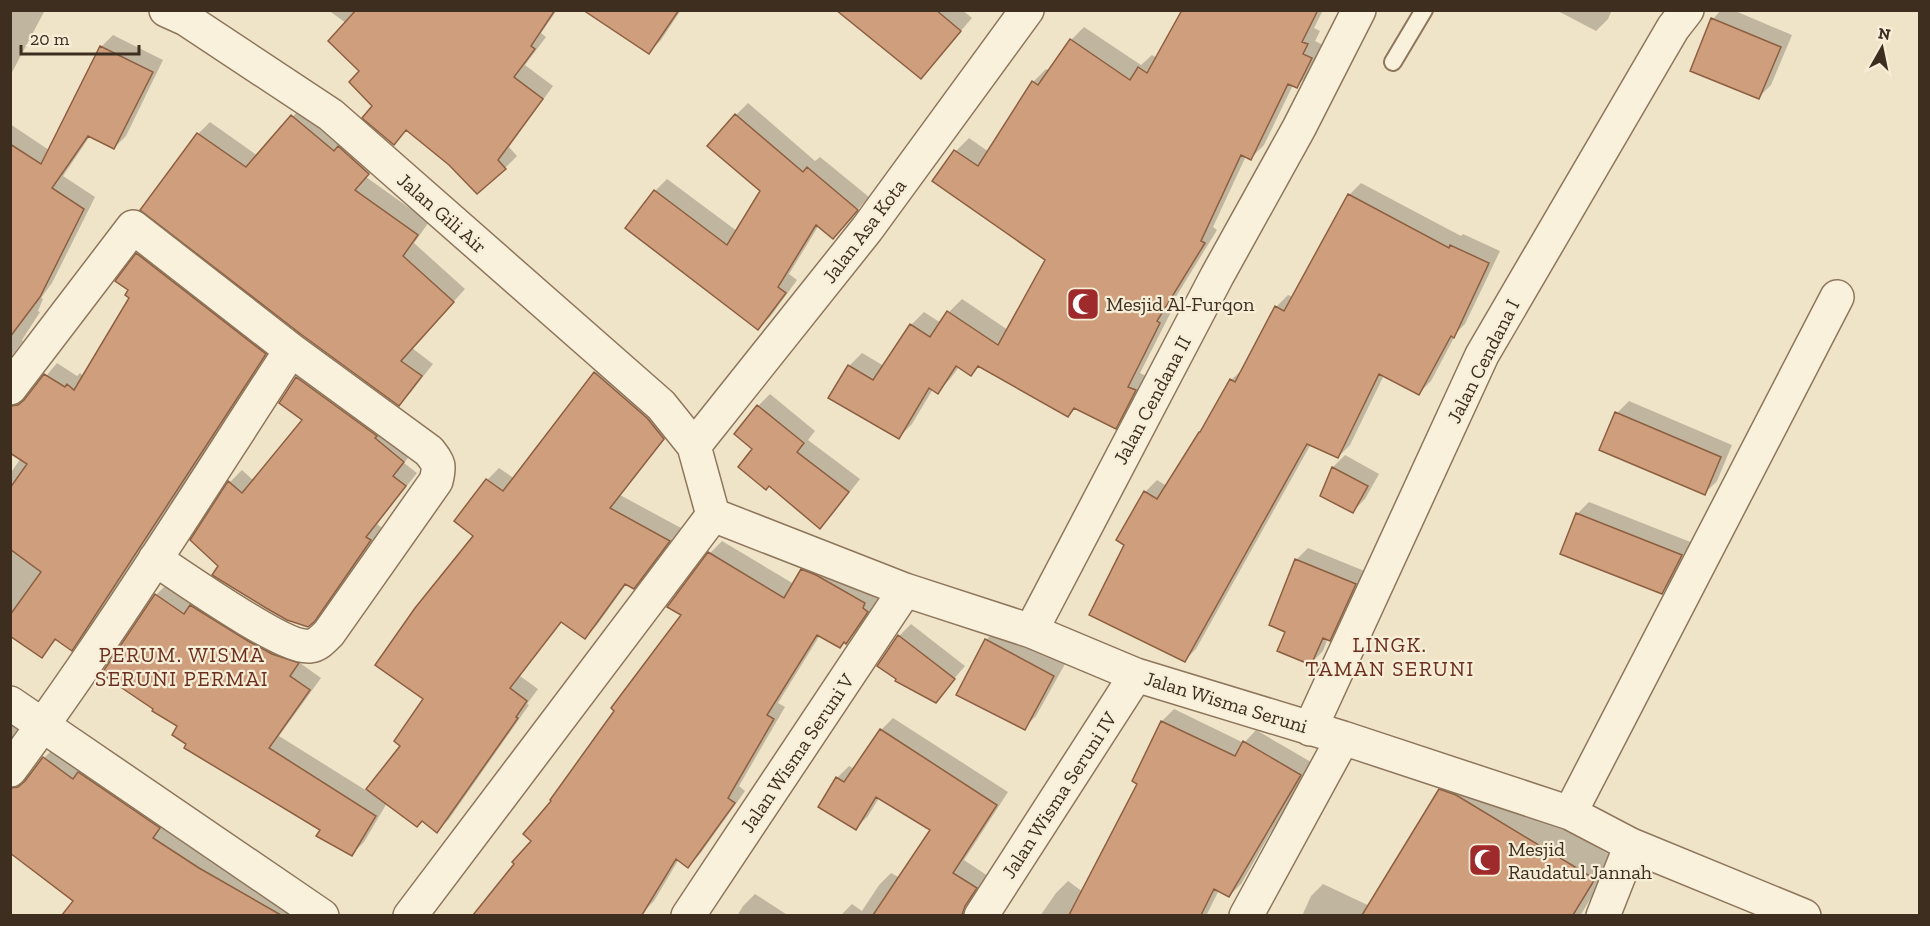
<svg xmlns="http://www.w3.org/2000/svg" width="1930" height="926" font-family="'Zilla Slab',serif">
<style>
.shadow{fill:#0003}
.building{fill:#cf9f7d;stroke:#8d5f41;stroke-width:1.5}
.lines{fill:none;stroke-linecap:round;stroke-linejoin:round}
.lane-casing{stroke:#8d765c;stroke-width:20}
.street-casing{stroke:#8d765c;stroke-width:36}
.lane{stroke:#faf1dc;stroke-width:16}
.street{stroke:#faf1dc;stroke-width:33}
.labels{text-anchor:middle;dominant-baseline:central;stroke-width:4.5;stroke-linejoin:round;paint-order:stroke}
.street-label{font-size:20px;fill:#3d2e20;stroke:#f7eed8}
.poi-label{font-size:20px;fill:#3d2e20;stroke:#f7eed8;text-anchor:start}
.neighbourhood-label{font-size:21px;letter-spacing:1.5px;fill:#6b2e1e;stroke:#f7eed8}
</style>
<rect width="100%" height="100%" fill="#f0e4c8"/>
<path class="shadow" d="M10 10H45L10 76Z
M328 10H557L541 33 546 37 525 65 553 86 509 147 517 156 505 168 450 164 407 129 393 143 374 106 346 23Z
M610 10H681L661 40 649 52Z
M838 10H962L972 18 921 77Z
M1179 10H1323L1314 28 1320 31 1315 41 1323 45 1310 73 1297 86 1293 85 1264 145 1251 158 1246 156 1213 227 1217 230 1169 308 1172 310 1140 373 1148 377 1128 414 1115 427 1076 407 1068 416 980 365 971 374 959 367 950 379 937 392 933 389 912 424 899 437 849 366 862 353 884 366 911 325 924 312 941 323 949 312 962 299 1008 330 1047 260 934 180 956 151 969 138 989 152 1033 82 1046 69 1050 71 1071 40 1084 27 1141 65 1152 55 1157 58 1182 12Z
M1556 10H1612L1608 19 1596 31Z
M1721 10H1733L1792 35 1771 85 1759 97 1713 19Z
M113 35 163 60 126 136 114 148 90 136 63 176 95 197 52 283 41 298 43 299 38 311 40 312 22 340 23 341 10 358V124L49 150 101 47Z
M748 103 815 161 820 157 869 197 833 237 819 225 789 274 797 280 770 317 758 328 627 228 655 191 667 179 737 231 762 190 736 115Z
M304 104 380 161 366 177 429 222 414 243 465 289 412 348 433 364 411 392 399 404 198 134 210 122 258 156Z
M1361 183 1461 236 1463 234 1500 251 1465 324 1457 332 1431 381 1419 393 1384 375 1350 445 1338 457 1311 444 1196 649 1184 661 1126 544 1145 492 1157 480 1167 486 1231 380 1244 368 1276 307 1288 295 1293 297 1349 195Z
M149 242 277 342 83 637 71 649 57 639 42 656 10 610V474L43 426 12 406 23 395 31 394 57 363 77 376 80 373 84 377 131 298 130 290 138 254Z
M607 361 675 426 620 495 681 528 646 575 634 587 627 583 597 625 585 637 562 621 520 676 538 689 527 704 529 705 449 819 437 831 422 820 387 803 364 842 352 854 322 830 189 743 179 726 156 595 168 583 309 651 300 663 321 678 279 736 367 791 402 745 425 699 475 535 456 521 487 480 499 468 515 479 595 373Z
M309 366 415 449 404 463 417 473 377 524 382 528 326 607 308 625 220 566 192 540 230 482 242 470 254 481 304 419 281 402 297 378Z
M770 394 815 431 808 440 860 479 832 515 820 527 754 449 758 406Z
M1629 401 1732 445 1717 481 1705 493 1601 450 1617 413Z
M1345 455 1379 474 1365 499 1353 511 1322 495 1333 467Z
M1589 502 1693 543 1674 580 1662 592 1577 514Z
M722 541 794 584 802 570 814 558 876 591 874 596 879 600 858 631 840 646 820 635 778 703 785 707 739 786 745 791 700 854 688 866 679 859 654 901 642 913 638 910 635 916H477L533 840 554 801 683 614 710 553Z
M1308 548 1367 572 1342 627 1328 638 1323 651 1311 663 1287 631 1296 560Z
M911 624 965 666 935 701 899 636Z
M998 628 1065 664 1036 716 1024 728 986 640Z
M1174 709 1244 743 1256 730 1311 762 1241 884 1229 896 1219 890 1206 916H1040L1056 893 1068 881 1083 892 1139 783 1134 780 1162 721Z
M10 713 24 721 10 740Z
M893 718 1008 792 964 860 988 876 963 916H840L852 904 862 911 879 885 891 873 900 878 932 830 879 798 868 816 856 828 837 778 849 766 855 769 881 730Z
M56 746 317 916H87L73 904 76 901 10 851V773L21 777 31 775 44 758Z
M1461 770 1476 775 1615 858 1580 916H1422L1380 890 1440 790Z
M1323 884 1391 916H1302L1311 896Z
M755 894 789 916H737L743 906Z"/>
<path class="building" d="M356 10H555L531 46 535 49 514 77 543 99 498 160 506 169 477 194 449 165 406 130 394 145 362 118 372 106 349 82 359 71 328 41Z
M583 10H679L649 54Z
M836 10H936L961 31 921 79Z
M1182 10H1318L1302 42 1308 44 1303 54 1312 58 1297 88 1288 84 1251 160 1241 155 1201 241 1205 243 1157 321 1160 323 1128 387 1136 390 1116 429 1074 408 1068 417 978 366 971 376 956 366 938 394 929 388 899 439 828 398 848 365 873 380 910 324 930 337 947 311 998 345 1045 260 932 181 954 150 978 166 1032 81 1038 85 1070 39 1130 80 1138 67 1147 73Z
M1711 18 1781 47 1759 99 1690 71Z
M100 46 153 72 114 149 88 136 52 188 84 209 40 297 10 337V144L41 164Z
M735 114 803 172 807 167 858 210 833 239 816 225 778 287 786 293 758 330 625 228 654 190 727 245 760 191 707 146Z
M291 115 334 151 338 146 369 174 355 190 418 235 403 256 454 302 401 361 422 376 399 406 302 335 140 210 197 133 246 167Z
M1348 194 1449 248 1450 245 1489 263 1454 338 1451 336 1419 395 1379 374 1338 458 1307 444 1185 662 1089 615 1124 545 1116 540 1144 491 1157 499 1199 432H1200L1230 379 1235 382 1275 306 1284 311Z
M136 253 266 354 72 651 55 639 42 658 10 636V615L41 572 10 549V488L27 464 10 453V406L18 405 24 400 44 374 65 387 67 384 74 390 129 298 125 295 128 290 115 281Z
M594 372 647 418 664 439 610 508 670 541 634 589 625 584 585 639 561 622 510 688 527 701 516 717 518 718 437 833 422 821 417 827 366 789 400 746 394 741 423 699 375 665 415 608 473 536 454 521 486 479 503 491Z
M296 377 377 436 375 438 404 462 393 476 406 486 366 537 371 540 315 621 308 627 287 620 266 608 212 575 218 566 190 540 228 481 242 493 302 420 279 403Z
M757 405 804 443 797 452 849 492 820 529 769 486 766 490 738 467 752 449 734 434Z
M1615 412 1721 457 1705 495 1599 450Z
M1332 467 1368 486 1353 513 1320 496Z
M1576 513 1682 555 1662 594 1560 554Z
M708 552 784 598 801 569 816 575 865 603 863 608 868 612 846 644 844 642 840 648 817 635 767 715 774 719 728 798 735 803 688 868 676 859 642 915H473L514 864 512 862 531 841 523 834 551 801 550 800 614 711 611 708 681 615 667 607Z
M1295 559 1356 584 1330 641 1323 638 1311 665 1277 651 1285 632 1269 625Z
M155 594 184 614 190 605 248 641 272 654 299 663 290 676 310 690 269 748 376 816 352 856 316 836 320 830 184 748 186 744 172 735 177 726 152 711 153 709 110 680 102 673Z
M898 635 955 679 936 703 895 681 896 679 877 666Z
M985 639 1054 676 1025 730 956 695Z
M1161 721 1235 756 1243 741 1301 775 1229 897 1214 889 1201 915H1069L1137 784 1132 781Z
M880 729 997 805 953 873 977 888 965 906 962 915H873L930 830 876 797 856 830 818 807 836 777 844 782Z
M43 757 73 779 78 772 160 828 153 838 199 868 281 915H62L73 901 10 853V788L18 787 25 781Z
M1439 789 1456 795 1595 879 1573 915H1362Z"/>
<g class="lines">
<defs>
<path id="lane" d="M1393 62 1424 10"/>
<path id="street" d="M166 10 186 19 331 115 661 405 694 446 713 515 905 590 1031 631 1136 675 1343 738 1570 813 1631 845 1804 916
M10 388 133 227 291 350 429 451C439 464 440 465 436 481L329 633C323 639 318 645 310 646 285 650 181 576 155 559
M694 446 867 229 1027 10
M1031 631 1217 276 1299 128 1359 10
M10 703 322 916
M1310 729 1482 355 1673 28 1687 10
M10 770C110 635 199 491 291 350
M1570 813 1837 297
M410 916 713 515
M688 916 905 590
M981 916 1136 675
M1246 916 1343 738
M1603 916 1631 845"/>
</defs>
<use href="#lane" class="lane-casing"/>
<use href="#street" class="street-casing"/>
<use href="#lane" class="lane"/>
<use href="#street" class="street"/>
</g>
<defs>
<symbol id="mosque-square" viewBox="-11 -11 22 22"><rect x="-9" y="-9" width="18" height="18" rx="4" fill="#9e2a2b" stroke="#f7eed8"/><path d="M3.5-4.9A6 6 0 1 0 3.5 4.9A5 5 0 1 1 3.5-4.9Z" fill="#fff"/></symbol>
</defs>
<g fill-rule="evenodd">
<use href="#mosque-square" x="1064" y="285" width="38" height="38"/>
<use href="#mosque-square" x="1466" y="841" width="38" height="38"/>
</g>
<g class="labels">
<g class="street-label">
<text transform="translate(442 213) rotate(41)">Jalan Gili Air</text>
<text transform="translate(864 231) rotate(-53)">Jalan Asa Kota</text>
<text transform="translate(1483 361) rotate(-63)">Jalan Cendana I</text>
<text transform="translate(1152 400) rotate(-62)">Jalan Cendana II</text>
<text transform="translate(1226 702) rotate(17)">Jalan Wisma Seruni</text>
<text transform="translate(797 753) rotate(-56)">Jalan Wisma Seruni V</text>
<text transform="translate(1059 795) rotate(-57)">Jalan Wisma Seruni IV</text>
</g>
<g class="poi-label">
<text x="1106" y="304">Mesjid Al-Furqon</text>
<text x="1508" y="849">Mesjid<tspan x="1508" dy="23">Raudatul Jannah</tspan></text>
</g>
<g class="neighbourhood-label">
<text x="1390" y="644">LINGK.<tspan x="1390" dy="24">TAMAN SERUNI</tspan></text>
<text x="182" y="654">PERUM. WISMA<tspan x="182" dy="24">SERUNI PERMAI</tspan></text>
</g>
</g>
<rect width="1930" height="926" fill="none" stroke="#3d2e20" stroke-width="24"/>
<g transform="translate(1882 48) rotate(9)" stroke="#f7eed8" stroke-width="4.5" paint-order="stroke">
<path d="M0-4.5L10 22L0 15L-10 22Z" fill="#3d2e20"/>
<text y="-9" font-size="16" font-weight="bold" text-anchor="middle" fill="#3d2e20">N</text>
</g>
<path d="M21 45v9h118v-9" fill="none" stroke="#3d2e20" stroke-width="3"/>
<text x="30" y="45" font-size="18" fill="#3d2e20" stroke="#f7eed8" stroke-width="4.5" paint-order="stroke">20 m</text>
</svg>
